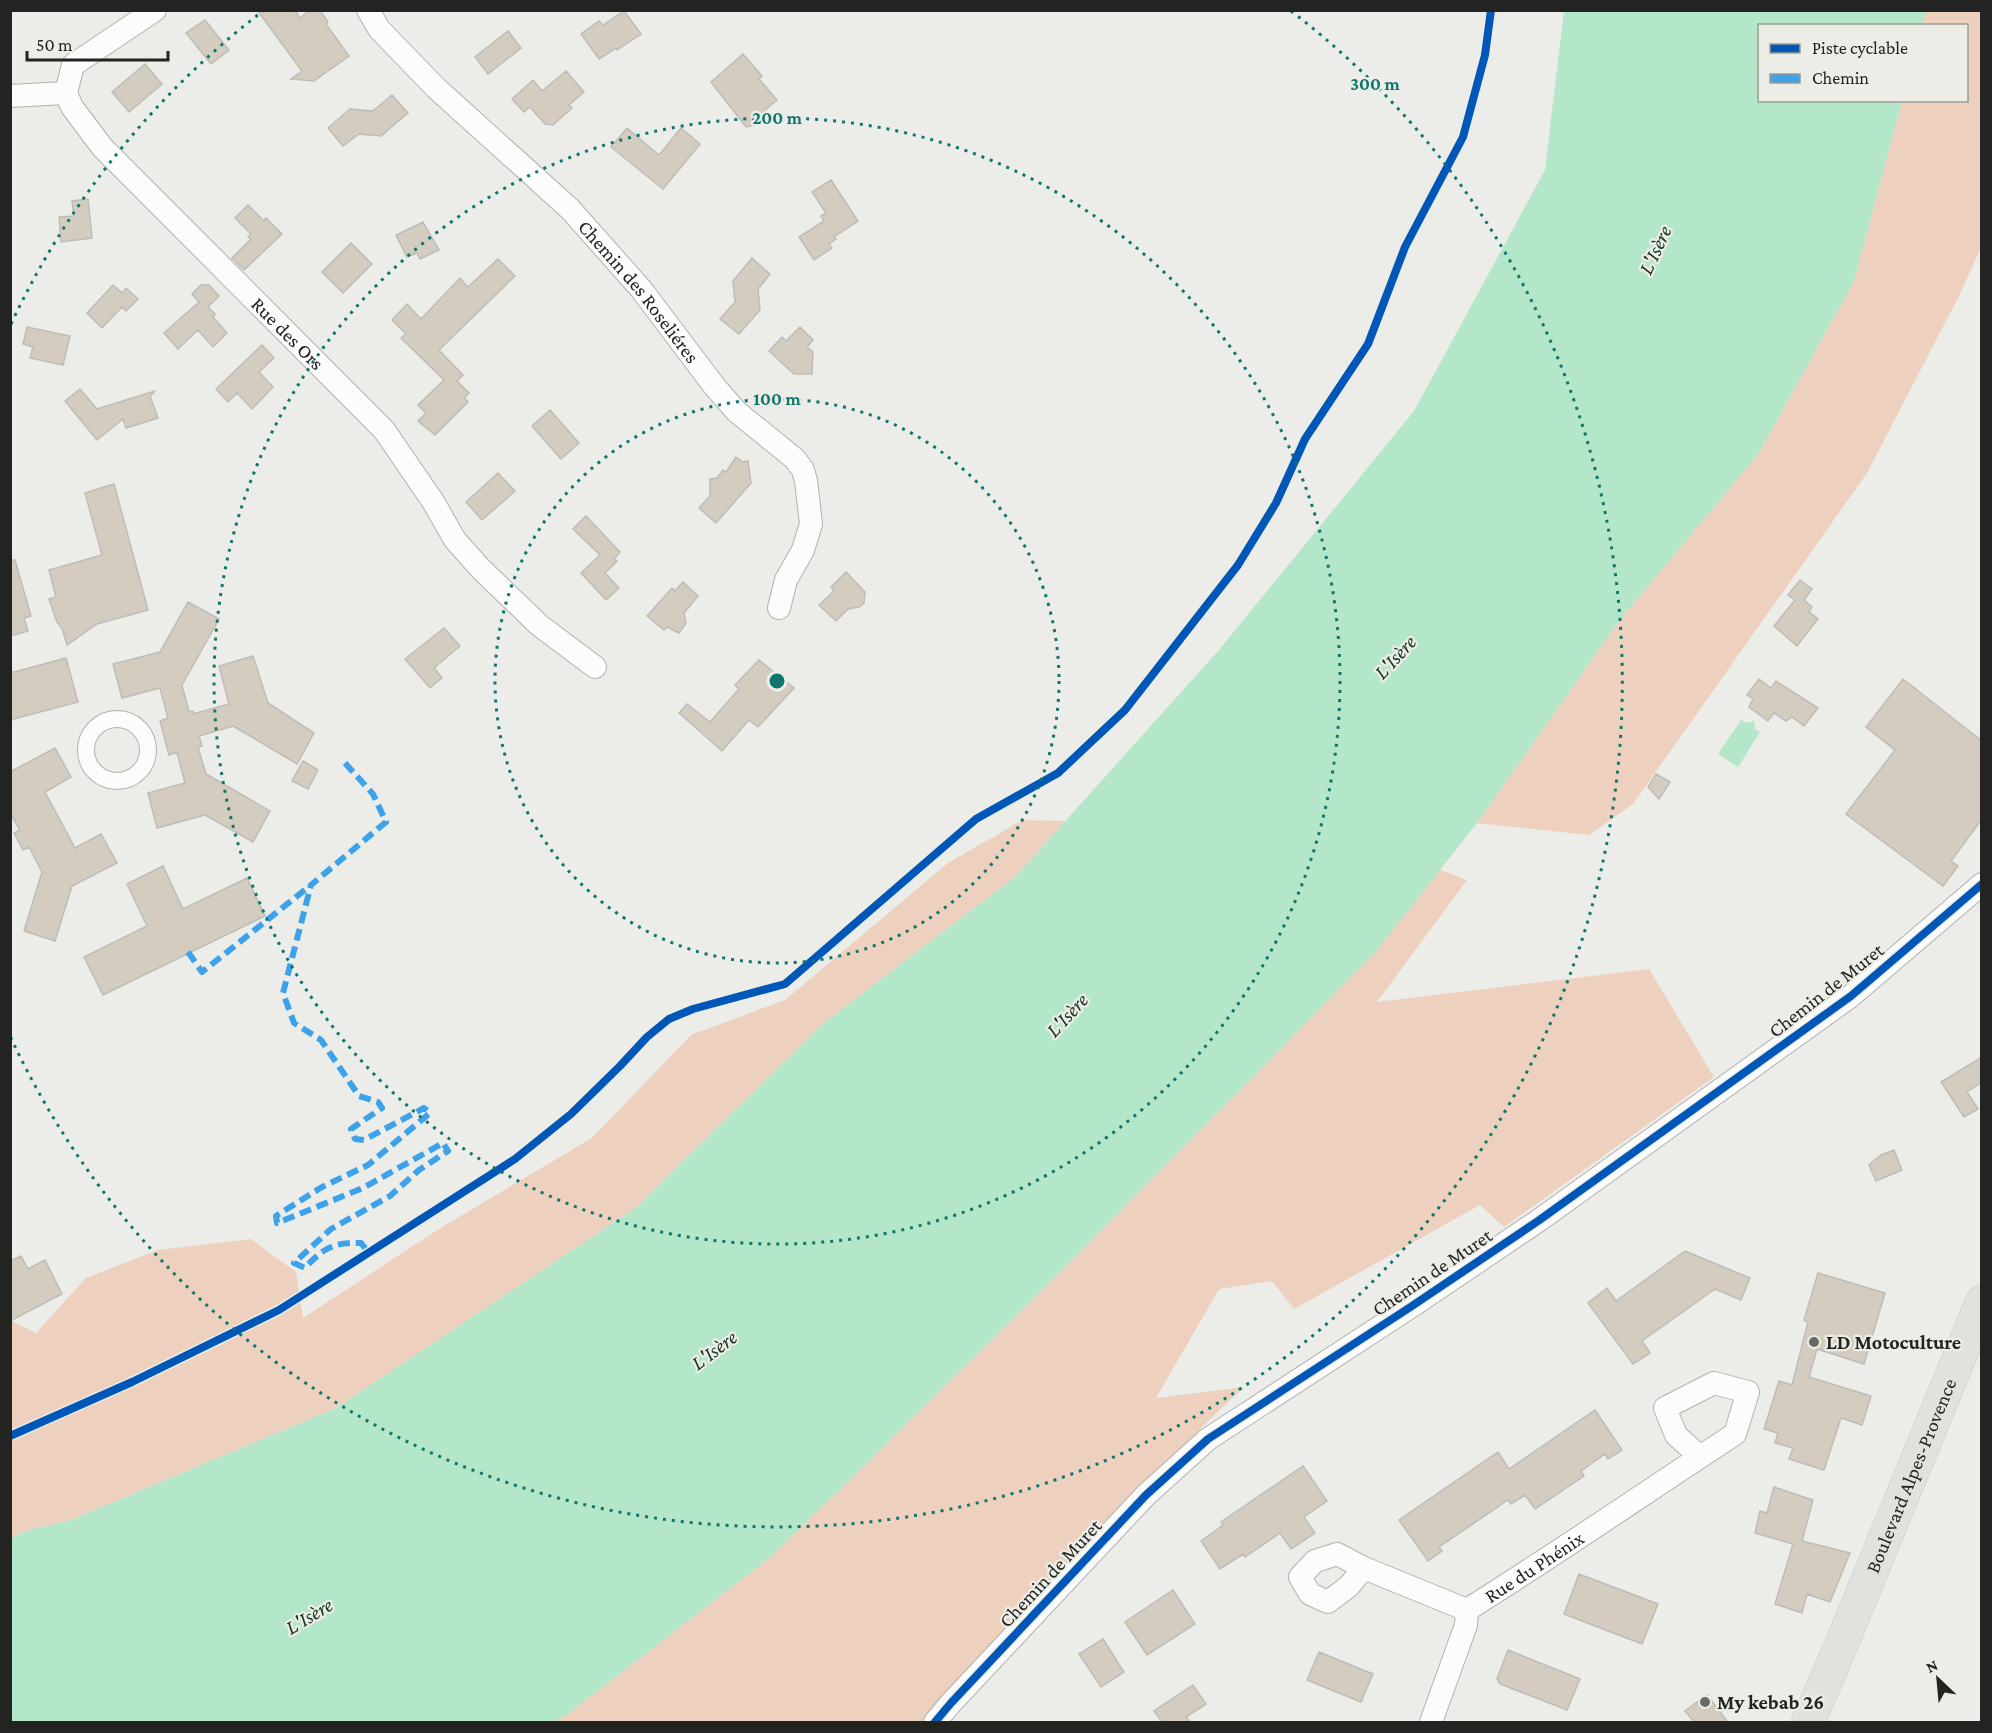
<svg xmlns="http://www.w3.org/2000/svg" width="1992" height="1733" font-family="'Crimson Pro',serif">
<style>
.green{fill:#eed0be}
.water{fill:#b4e6c9}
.building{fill:#d3ccbf;stroke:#bdbcb9;stroke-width:1.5}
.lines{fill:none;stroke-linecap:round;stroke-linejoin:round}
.pedestrian-casing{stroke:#b1b1ae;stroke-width:18}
.minor-casing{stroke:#b1b1ae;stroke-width:24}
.primary-casing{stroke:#c8c8c6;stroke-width:34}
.pedestrian{stroke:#fcfcfc;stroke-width:16}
.minor{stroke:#fcfcfc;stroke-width:22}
.primary{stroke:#e0e3dd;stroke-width:33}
.quiet{stroke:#3ea2ea;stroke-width:6;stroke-dasharray:12 6;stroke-linecap:butt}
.cycleway-casing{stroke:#edede7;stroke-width:11}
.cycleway{stroke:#0057b8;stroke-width:8}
.ring{fill:none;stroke:#0f766e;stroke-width:3;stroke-dasharray:3 6}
.poi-dot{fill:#696967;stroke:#edede7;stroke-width:2}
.labels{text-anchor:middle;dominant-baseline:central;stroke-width:4.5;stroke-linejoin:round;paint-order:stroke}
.street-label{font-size:20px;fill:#232321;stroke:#edede7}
.poi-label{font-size:20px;font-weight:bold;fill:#232321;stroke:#edede7;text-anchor:start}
.water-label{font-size:21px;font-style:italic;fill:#153525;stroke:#edede7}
.centre{fill:#0f766e;stroke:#edede7;stroke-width:3}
.ring-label{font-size:18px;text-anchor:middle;font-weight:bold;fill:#0f766e;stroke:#edede7;stroke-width:4.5;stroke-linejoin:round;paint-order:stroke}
</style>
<rect width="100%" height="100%" fill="#ecece8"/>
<path class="green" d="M1926 11H1981V247L1960 294 1867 473 1633 804 1589 835 1477 823 1619 621 1759 453 1854 281 1902 101 1966 100V26L1922 25Z
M1023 820 1065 821 1016 876 820 1026 637 1207 336 1408 71 1520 29 1530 11 1538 10 1320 36 1333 86 1278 158 1250 251 1239 296 1272 303 1318 442 1227 592 1138 691 1035 785 1000 948 863Z
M1438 869 1467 880 1377 1002 1649 969 1714 1077 1504 1227 1480 1205 1294 1309 1272 1281 1219 1289 1156 1398 1244 1387 1205 1424 924 1722H553L565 1716 772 1556 1039 1293 1373 955Z"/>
<path class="water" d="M1564 11H1926L1922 25 1760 26V100L1902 101 1854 281 1759 453 1619 621 1477 823 1373 955 1039 1293 772 1556 565 1716 553 1722H11V1538L29 1530 71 1520 336 1408 637 1207 820 1026 1016 876 1219 650 1414 411 1545 170Z
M1741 720 1746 723 1754 721 1755 729 1760 732 1738 767 1718 754Z"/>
<path class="building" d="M257 10H295L300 18 310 10H320L328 22 326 24 349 56 314 81 291 79 302 71Z
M624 11 641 34 617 50 616 48 599 59 581 34 599 21 603 25Z
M205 20 229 50 211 64 186 33Z
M508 31 521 48 488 74 475 57Z
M743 54 762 76 759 79 777 100 765 110 768 114 756 125 746 127 711 82Z
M145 64 162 84 129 112 112 92Z
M566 71 584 92 569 105 572 108 553 125 545 124 530 107 524 112 512 99 533 80 542 91Z
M392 95 408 113 381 136 359 134 343 146 328 128 350 109 373 111Z
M627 128 659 155 681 128 700 144 663 189 611 147Z
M831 180 858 221 834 237 836 239 829 244 832 248 814 260 799 237 824 221 821 216 826 213 812 192Z
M88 199 92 238 61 242 59 217 74 216 72 201Z
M248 205 264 221 266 218 282 234 244 270 232 258 251 239 248 237 251 234 235 218Z
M423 222 439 250 420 259 417 253 407 257 396 235Z
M351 243 372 264 343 293 322 272Z
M752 258 770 274 758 289 760 310 739 334 720 319 735 302 733 281Z
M498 259 515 276 439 350 463 375 457 381 469 393 464 398 468 402 435 435 418 421 426 413 418 405 444 380 401 338 406 334 392 320 407 304 421 319 460 278 468 287Z
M113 285 122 293 126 288 138 299 126 311 122 307 102 328 87 313Z
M201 285H209L219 296 208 307 215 314 213 317 227 333 213 347 198 330 178 349 164 333 199 302 192 294Z
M27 327 70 336 63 365 30 358 33 347 23 344Z
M800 327 813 340 807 347 813 352 812 374H794L769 351 782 337 786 341Z
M262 345 274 358 259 372 273 387 252 409 237 393 228 402 216 389Z
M80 389 97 409 155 391 150 396 158 418 126 428 123 419 97 440 65 401Z
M550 410 579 443 561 459 532 426Z
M736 457 743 462 748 461 751 483 716 523 699 508 710 496V479L717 478 723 470 726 472Z
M498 473 515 491 482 520 466 502Z
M114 484 148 610 97 624 67 645 62 628 57 622 49 599 56 597 49 570 102 555 85 493Z
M586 516 620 552 614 559 617 561 605 573 619 588 606 600 581 573 600 555 573 529Z
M10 560H15L31 616 24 618 28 631 10 636Z
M846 572 865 592 864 603 859 607 848 609 836 621 819 605 834 591 831 587Z
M1800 580 1812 589 1804 600 1812 607 1809 612 1818 619 1797 646 1774 626 1795 600 1788 595Z
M683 582 698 596 684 613 686 623 679 633 667 627 664 630 647 616 672 588 675 591Z
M188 602 219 619 182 685 189 712 193 711V714L229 704 219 666 253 656 268 703 314 733 297 764 233 726 199 736 202 746 198 747 206 774 270 811 253 842 205 815 157 828 148 793 185 783 177 752 169 755 160 721 168 718 160 688 122 698 113 664 160 652Z
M444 628 460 646 434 668 442 678 430 688 405 659Z
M66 658 78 702 10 720V673Z
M759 660 794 688 758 727 749 720 722 751 679 713 687 704 710 722 739 689 735 685Z
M1759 679 1771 688 1776 681 1818 708 1804 726 1792 717 1786 721 1774 713 1768 721 1749 707 1753 699 1747 695Z
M1903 679 1982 741V819L1951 861 1958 866 1943 886 1846 814 1895 750 1866 727Z
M55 748 71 777 45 792 75 848 101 834 117 863 72 886 55 941 24 931 42 872 29 847 23 850 14 833 20 830 10 813V772Z
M303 761 318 770 308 789 292 781Z
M1656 774 1670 782 1659 799 1648 787Z
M163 866 183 909 247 878 265 916 103 995 84 957 147 926 127 884Z
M1982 1057V1082L1967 1092 1978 1109 1964 1117 1941 1082Z
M1894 1150 1902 1170 1876 1181 1869 1165 1881 1155Z
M1685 1251 1750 1278 1741 1300 1715 1289 1642 1341 1650 1353 1633 1364 1588 1303 1607 1288 1616 1301Z
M21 1256 28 1269 45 1260 62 1294 10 1321V1261Z
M1818 1273 1885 1293 1864 1364 1817 1349 1809 1377 1871 1396 1862 1425 1841 1418 1824 1470 1789 1459 1793 1448 1775 1443 1778 1433 1764 1429 1779 1381 1792 1385 1808 1322 1804 1320Z
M1595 1410 1622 1450 1608 1459 1605 1454 1581 1471 1584 1476 1535 1509 1525 1495 1511 1504 1508 1500 1439 1547 1442 1551 1428 1561 1399 1520 1498 1452 1509 1469Z
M1303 1466 1327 1501 1304 1517 1315 1533 1291 1549 1280 1533 1245 1557 1243 1554 1220 1569 1201 1541 1223 1525 1221 1522Z
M1774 1487 1813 1500 1802 1541 1850 1553 1830 1602 1807 1594 1802 1613 1775 1604 1793 1544 1755 1533 1760 1511 1767 1513Z
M1579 1574 1658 1604 1642 1644 1564 1614Z
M1173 1590 1195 1624 1147 1655 1125 1622Z
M1103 1639 1124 1672 1101 1687 1079 1654Z
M1508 1650 1580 1679 1567 1710 1500 1684 1497 1679Z
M1319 1652 1373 1674 1361 1702 1307 1680Z
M1193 1685 1206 1704 1186 1717 1190 1722H1162L1154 1711Z
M1707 1695 1728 1722H1694L1685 1711Z"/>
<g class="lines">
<defs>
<path id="pedestrian" d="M86 750a31 31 0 1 1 62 0a31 31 0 1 1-62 0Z"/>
<g id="minor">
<path id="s1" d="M155 10 73 65 66 93 72 107 102 147 384 430 434 503 455 540 481 569 539 625 595 667"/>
<path id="s2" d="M368 10 379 29 436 88 570 209 641 289 715 387 737 412 795 459 803 470 806 481 811 524 803 550 786 580 779 608"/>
<path d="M10 96 66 93"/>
<path d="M1364 1568 1349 1586 1328 1602 1310 1594 1300 1577 1315 1561 1337 1554 1364 1568 1467 1610"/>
<path d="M935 1722 951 1703 1146 1495 1208 1439 1412 1306 1538 1221 1851 996 1982 884"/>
<path id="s3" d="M1431 1722 1466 1625 1467 1610C1558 1553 1646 1492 1735 1434L1748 1392 1714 1383 1665 1408 1676 1435 1700 1457"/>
</g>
<g id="primary">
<path id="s4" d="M1808 1722 1840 1648 1982 1302"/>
</g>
</defs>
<use href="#pedestrian" class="pedestrian-casing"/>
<use href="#minor" class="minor-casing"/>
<use href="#primary" class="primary-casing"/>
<use href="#pedestrian" class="pedestrian"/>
<use href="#minor" class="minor"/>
<use href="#primary" class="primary"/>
<path class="quiet" d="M345 763 373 794 386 822 311 885 283 993 294 1023 321 1040 359 1096 378 1102 382 1108 351 1129 355 1139 364 1140 424 1108 430 1113 368 1165 322 1187 276 1216 277 1223 363 1188 443 1143 448 1151 419 1170 390 1196 331 1229 294 1263 305 1268C323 1248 334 1242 361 1243L369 1253
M188 952 202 972 311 885"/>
<defs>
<path id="cycleway" d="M10 1436 132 1382 279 1310 515 1159 571 1114 620 1066 647 1037 669 1019 693 1009 785 984 976 819 1058 773 1125 710 1238 565 1276 503 1305 439 1368 344 1405 247 1463 137 1485 55 1491 10
M935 1722 951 1703 1146 1495 1208 1439 1412 1306 1538 1221 1851 996 1982 884"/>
</defs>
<use href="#cycleway" class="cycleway-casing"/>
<use href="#cycleway" class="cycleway"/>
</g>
<g class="ring">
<circle cx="777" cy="681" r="282"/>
<circle cx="777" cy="681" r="563"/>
<path d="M11 324A845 845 0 0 1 263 11M1291 11A845 845 0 1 1 11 1038"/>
</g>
<g class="poi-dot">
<circle cx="1814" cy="1342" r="6"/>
<circle cx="1705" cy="1702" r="6"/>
</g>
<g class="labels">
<g class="street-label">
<text stroke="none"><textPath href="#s2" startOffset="392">Chemin des Roseliéres</textPath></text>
<text stroke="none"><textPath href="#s1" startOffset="456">Rue des Ors</textPath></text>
<text transform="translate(1826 990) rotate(-38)">Chemin de Muret</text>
<text transform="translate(1432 1272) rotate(-34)">Chemin de Muret</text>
<text stroke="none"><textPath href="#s4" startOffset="267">Boulevard Alpes-Provence</textPath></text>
<text stroke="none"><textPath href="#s3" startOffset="198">Rue du Phénix</textPath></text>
<text transform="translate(1050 1573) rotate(-47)">Chemin de Muret</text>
</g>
<g class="poi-label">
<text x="1826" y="1342">LD Motoculture</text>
<text x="1717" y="1702">My kebab 26</text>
</g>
<g class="water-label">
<text transform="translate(1655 250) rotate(-65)">L'Isère</text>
<text transform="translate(1395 657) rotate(-47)">L'Isère</text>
<text transform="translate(1067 1015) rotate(-47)">L'Isère</text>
<text transform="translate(714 1350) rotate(-37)">L'Isère</text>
<text transform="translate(309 1616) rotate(-31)">L'Isère</text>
</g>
</g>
<circle cx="777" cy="681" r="9" class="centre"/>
<g class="ring-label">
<text x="1375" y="90">300 m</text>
<text x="777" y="124">200 m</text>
<text x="777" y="405">100 m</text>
</g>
<rect width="1992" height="1733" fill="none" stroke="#232321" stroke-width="24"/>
<rect x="1758" y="24" width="210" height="78" fill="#edede7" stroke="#9c9c98" stroke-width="1.5"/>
<rect x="1770" y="44" width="30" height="9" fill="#0057b8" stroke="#9c9c98" stroke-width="1.5"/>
<text x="1812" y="54" font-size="18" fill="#232321">Piste cyclable</text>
<rect x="1770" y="74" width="30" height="9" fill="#3ea2ea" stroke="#9c9c98" stroke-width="1.5"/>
<text x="1812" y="84" font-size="18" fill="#232321">Chemin</text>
<g transform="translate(1938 1679) rotate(334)" stroke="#edede7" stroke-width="4.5" paint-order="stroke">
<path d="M0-4.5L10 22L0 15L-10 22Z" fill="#232321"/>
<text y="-9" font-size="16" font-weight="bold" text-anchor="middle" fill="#232321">N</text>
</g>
<path d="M27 51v9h141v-9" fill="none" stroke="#232321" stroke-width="3"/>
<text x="36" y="51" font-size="18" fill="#232321" stroke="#edede7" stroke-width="4.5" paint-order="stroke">50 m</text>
</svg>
